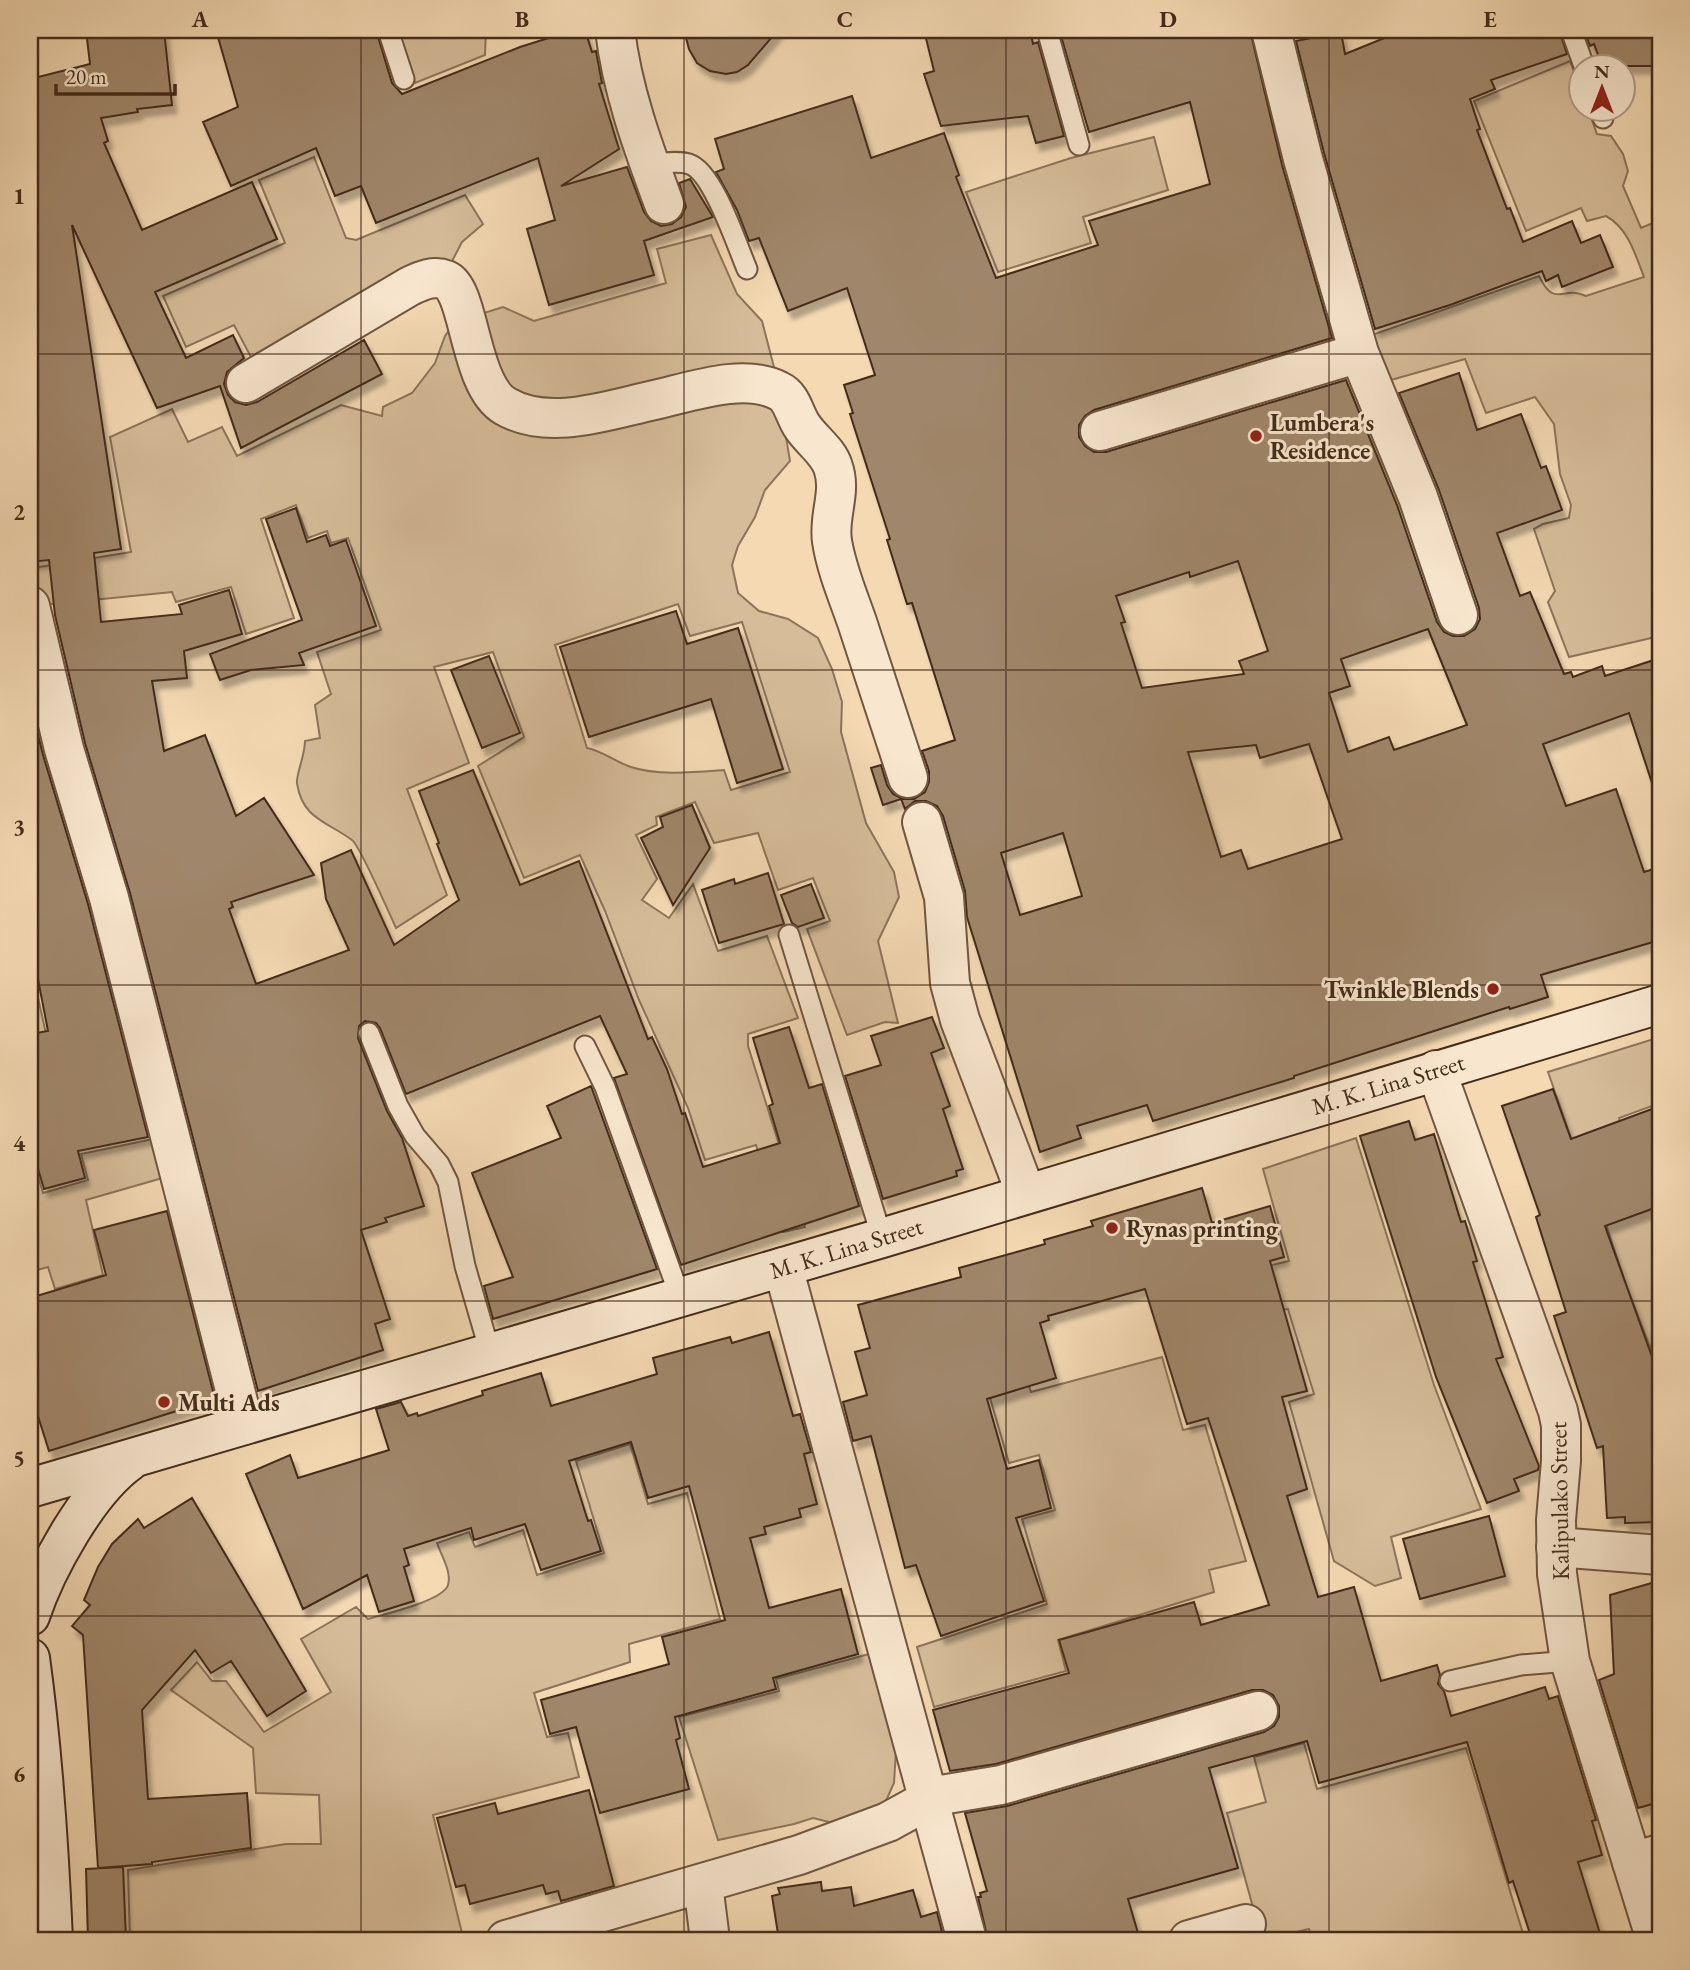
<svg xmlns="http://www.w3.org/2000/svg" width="1690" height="1970" font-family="'EB Garamond',serif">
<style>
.green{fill:#d6bc99;stroke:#8d745a;stroke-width:2;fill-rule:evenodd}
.building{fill:#a0866a;stroke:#442c1a;stroke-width:2;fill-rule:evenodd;filter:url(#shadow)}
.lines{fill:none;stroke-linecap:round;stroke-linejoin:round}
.service-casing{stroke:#705740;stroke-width:23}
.minor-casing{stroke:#705740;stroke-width:42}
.tertiary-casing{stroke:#705740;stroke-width:42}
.secondary-casing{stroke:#442c1a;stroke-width:42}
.service{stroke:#f8e6ce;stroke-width:19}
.minor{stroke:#f8e6ce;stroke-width:38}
.tertiary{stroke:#f8e6ce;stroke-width:38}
.secondary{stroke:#f8e6ce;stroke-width:38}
.grid{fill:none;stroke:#442c1a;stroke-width:2;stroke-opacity:0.55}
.poi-dot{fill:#8f2418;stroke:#f8e6ce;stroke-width:2.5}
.labels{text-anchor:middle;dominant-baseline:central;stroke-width:6;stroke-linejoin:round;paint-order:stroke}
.poi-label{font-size:24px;font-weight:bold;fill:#442c1a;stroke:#f8e6ce;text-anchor:start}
.street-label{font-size:24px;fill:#442c1a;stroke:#f8e6ce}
.neatline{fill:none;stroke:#442c1a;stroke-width:2.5}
.grid-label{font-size:23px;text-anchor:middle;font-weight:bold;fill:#442c1a}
</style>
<defs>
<filter id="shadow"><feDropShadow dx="4.5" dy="8" stdDeviation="2" flood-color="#0004"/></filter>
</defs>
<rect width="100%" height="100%" fill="#f4d9b3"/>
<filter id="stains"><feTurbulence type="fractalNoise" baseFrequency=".00286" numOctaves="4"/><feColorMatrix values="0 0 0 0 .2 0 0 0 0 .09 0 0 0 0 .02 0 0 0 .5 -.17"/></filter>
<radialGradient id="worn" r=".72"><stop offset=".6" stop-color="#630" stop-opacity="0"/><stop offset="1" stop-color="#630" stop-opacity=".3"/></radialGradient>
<path class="green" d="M399 30H486L485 55 415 83Z
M1570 61 1581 92 1582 108 1588 109 1597 134 1611 136 1623 154 1628 171 1623 186 1641 228 1660 220V636L1569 657 1548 602 1555 591 1534 529 1543 524 1569 518 1571 505 1560 474 1554 424 1535 397 1486 413 1465 359 1384 382 1369 336 1539 276C1555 309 1562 285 1586 296L1644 277C1635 254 1628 228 1606 216L1587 221 1581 208 1526 231 1474 101Z
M1154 137 1168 190 1083 217 1091 243 998 272 966 192 1071 158Z
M314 157 346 238 356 240 465 195 483 224 462 242 450 265 252 359 234 325 186 347 163 296 285 243 259 180Z
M711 235 737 294 762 321 775 371 790 461 765 490 755 517 738 546 732 565 738 593 759 611 788 619 818 638 832 669 842 702 841 732 866 823 894 872 899 897 878 941 898 1023 885 1022 847 1035 807 929 830 921 813 878 778 890 758 833 714 843 695 802 656 817 657 825 636 835 657 879 642 900 669 918 693 884 718 951 767 936 798 1018 748 1034V1046L805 1227 783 1232 756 1145 705 1160 688 1108 639 1000 605 911 580 855 524 878 478 766 524 737 493 652 434 667 469 763 407 789 447 895 396 928C389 913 360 846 352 840 328 822 302 819 297 783 296 774 305 756 305 741L320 738 315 705 331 694 317 652 381 630 348 538 331 543 327 531 308 538 296 505 261 519 294 618 246 634 231 587 176 602 172 592 43 605 33 568 131 552 110 437 172 409 188 442 222 427 237 456 341 405 382 416 383 407 412 393 435 363 445 336 455 322 503 307 534 321 666 283 657 249ZM678 604 690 636 742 622 790 772 731 790 724 770C697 772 657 776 631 767 615 762 603 751 587 748L555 645Z
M30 966H31L60 1097 30 1105Z
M1660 1037V1103L1619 1118 1655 1214 1660 1213V1373L1625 1282 1595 1191 1587 1184 1548 1072Z
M158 1138 166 1177 86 1200 103 1275 55 1289 48 1267 30 1272V1161L33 1160 43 1193 88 1180 81 1154Z
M1356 1138 1434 1385 1481 1509 1391 1537 1401 1578 1375 1586 1334 1561 1289 1402 1314 1394 1288 1309 1277 1310 1264 1267 1289 1261 1263 1169Z
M1162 1357 1183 1430 1205 1425 1246 1561 1209 1570 1214 1592 1058 1640 1066 1671 934 1707 917 1647 1047 1604 1022 1519 1055 1510 1039 1455 1009 1463 985 1381 1023 1369 1031 1392Z
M630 1444 648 1504 687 1493 720 1619 629 1644 630 1662 534 1693 547 1737 568 1733 579 1777 433 1815 462 1933 437 1940H130L128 1870 286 1844H321L319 1795 256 1793 253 1748 171 1690 197 1662 212 1681H226L264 1732 331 1692 301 1639 356 1607 368 1619C384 1614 443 1601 448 1585 452 1572 441 1555 437 1543L469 1532 475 1547 523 1530 537 1575 604 1553 576 1461Z
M869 1654 896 1751 894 1783 885 1803 837 1824 813 1818 794 1824 718 1840 679 1717 779 1691 776 1679Z
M1304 1743 1317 1789 1466 1748 1525 1940H1313L1309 1929 1262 1940 1227 1813 1266 1802 1254 1757Z"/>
<path class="building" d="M86 30H164L172 105 137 109 138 112 101 118 108 141 104 143 142 230 252 182 277 239 155 292 186 358 233 335 244 358 227 372 224 384 228 395 235 402 246 405 257 402 364 340 382 374 241 448 220 386 157 408 72 225 121 549 94 553 101 622 182 614 179 605 229 590 242 634 184 651 187 678 152 681 164 751 205 735 236 816 264 798 314 875 231 902 233 907 229 909 256 984 349 950 326 899 321 863 351 850 394 945 459 900 437 844 439 843 419 791 473 770 520 885 579 861 648 1039 652 1037 667 1069 682 1114 685 1113 703 1167 780 1143 769 1106 773 1104 753 1038 789 1027 809 1088 822 1084 859 1206 681 1265 614 1078 627 1074 600 1016 406 1094 380 1028 376 1023 365 1021 359 1026 358 1038 387 1111 402 1138 424 1206 385 1218 387 1222 361 1230 390 1319 375 1324 383 1350 258 1391 130 893 85 743 55 615 49 560 30 562V79L90 64Z
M216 30H376L392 83 402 94 520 47 574 30H585L592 52 596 51 602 83 599 84 619 149 561 186 627 167 644 212 651 221 661 226 672 224 681 217 686 207 679 183 690 179 713 217 644 241 654 275 549 305 527 229 555 220 538 158 376 223 361 186 335 196 316 148 231 186 203 122 238 107Z
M684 30H778L748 65 737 72 726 74 710 71 697 63 689 49Z
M924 30H1030L1033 44 1038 42 1064 136 1036 143 1028 116 941 126 924 74 934 71Z
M1082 30H1250L1282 165 1332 338 1094 410 1085 416 1079 425V437L1085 446 1094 452H1106L1346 380 1397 505 1437 622 1444 632 1453 636H1464L1475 629 1480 619 1479 608 1439 490 1399 393 1459 373 1477 430 1521 414 1541 468 1546 466 1562 510 1497 533 1520 596 1530 592 1564 674 1571 672 1573 677 1602 666 1605 676 1660 658V788L1654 789 1629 713 1543 744 1566 806 1616 789 1644 872 1660 867V940L1541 975 1548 997 1510 1009 1509 1007 1294 1076V1078L1153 1121 1147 1105 1077 1126 1081 1138 1040 1152 967 917 965 891 943 816 937 806 926 801H915L905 809 901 799 883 805 871 768 881 765 887 785 893 794 903 799H914L925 792 929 782V771L922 751 955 740 912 603 907 604 887 540 890 539 850 414 853 413 844 385 875 375 847 288 788 311 759 238 749 241 737 210 716 172 724 169 715 139 852 96 871 158 944 133 959 175 956 177 996 278 1098 245 1089 221 1210 184 1190 102 1089 132 1061 36ZM1238 561 1268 651 1239 661 1244 674 1142 688 1121 623 1125 622 1116 596 1189 572 1190 577ZM1428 629 1467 725 1394 750 1389 737 1348 752 1329 693 1350 686 1341 659ZM1309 744 1342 839 1248 869 1241 850 1221 857 1188 752 1256 745 1260 758ZM1063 833 1082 896 1020 915 1001 853Z
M1404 30H1559L1567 54 1491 80 1495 89 1470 99 1480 129 1477 130 1507 209 1510 208 1523 242 1572 221 1581 243 1600 235 1613 267 1562 287 1558 275 1546 281 1542 271 1450 305 1375 329 1324 153 1296 41 1341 32 1345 54Z
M1584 30H1660V66H1602L1594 44 1590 46Z
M296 508 307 542 326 535 330 546 346 540 376 626 299 653 304 665 251 670 220 680 210 654 302 620 266 519Z
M676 611 687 644 738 628 783 769 737 783 711 699 589 737 560 647Z
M489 656 520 733 482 748 451 670Z
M30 715H33L43 755 88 904 148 1137 78 1151 85 1178 44 1189 30 1142V1034L48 1031 30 938Z
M692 805 710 848 673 905 641 838 663 827 660 817Z
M768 873 784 924 719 943 702 890 734 879 735 884Z
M811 884 824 918 798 927 792 923 781 895Z
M932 1017 944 1048 931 1053 950 1106 943 1109 963 1169 956 1171 957 1176 883 1199 845 1076 881 1065 871 1036Z
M591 1086 657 1269 493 1319 484 1286 513 1277 472 1173 561 1138 547 1106Z
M1553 1089 1571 1139 1660 1106V1206L1605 1226 1660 1379V1522L1625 1523V1517L1607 1518 1603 1446 1597 1448 1554 1316 1566 1312 1536 1217 1540 1215 1502 1106Z
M1409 1121 1415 1140 1434 1134 1461 1222 1465 1221 1477 1261 1473 1262 1503 1357 1496 1359 1539 1466 1538 1470 1514 1479 1519 1491 1487 1503 1436 1377 1360 1136Z
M1202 1188 1212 1223 1270 1206 1284 1257 1270 1261 1307 1391 1282 1397 1307 1489 1287 1496 1318 1597 1354 1587 1381 1681 1437 1665 1440 1675 1438 1684 1444 1691 1451 1716 1545 1687 1549 1699 1558 1696 1596 1820 1592 1821 1602 1855 1578 1862 1602 1940H1532L1513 1881 1509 1883 1467 1742 1319 1783 1307 1741 1209 1768 1238 1868 1128 1899 1140 1940H988L978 1897H981L980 1893 987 1891 965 1813 1007 1806 1264 1732 1274 1726 1279 1717V1706L1273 1695 1263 1690H1252L996 1764 950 1771 933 1710 1069 1673 1059 1640 1194 1602 1201 1625 1269 1605 1208 1418 1187 1424 1145 1289 1048 1316 1049 1320 1040 1323 1056 1378 987 1399 1007 1469 1039 1460 1051 1508 1016 1518 1044 1601 941 1636 916 1565 905 1568 871 1436 853 1441 843 1402 867 1395 855 1352 870 1348 858 1305 961 1277 959 1268 1045 1244 1044 1240 1093 1226 1091 1221Z
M167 1211 215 1399 49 1451 30 1391V1298L106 1275 94 1230Z
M769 1332 793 1416 800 1414 811 1452 804 1454 817 1504 799 1509 801 1517 764 1527 766 1534 750 1538 769 1608 841 1589 858 1654 773 1678 776 1689 675 1717 680 1738 676 1740 689 1789 600 1813 576 1727 550 1734 541 1700 669 1664 662 1637 725 1620 689 1486 648 1498 631 1442 569 1461 588 1521 591 1520 601 1551 541 1570 525 1524 474 1540 471 1528 404 1549 409 1565 404 1567 414 1601 379 1612 367 1575 303 1609 246 1474 290 1455 298 1478 389 1450 376 1409 401 1402 408 1416 417 1413 418 1416 483 1395 482 1391 541 1373 551 1406 657 1374 653 1358 730 1337 732 1343Z
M192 1498 306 1691 267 1716 231 1661 211 1673 195 1650 142 1710 148 1799 247 1793 251 1848 152 1862V1864L98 1868 83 1635 72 1626 90 1605 84 1600 98 1567 112 1544 138 1519 144 1528Z
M1489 1516 1505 1576 1420 1599 1403 1539Z
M1655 1582 1660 1598V1802L1638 1808 1599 1680 1614 1674 1610 1595Z
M589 1790 614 1886 561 1901 558 1891 546 1894 543 1885 470 1904 465 1885 456 1887 437 1818 495 1803 498 1814Z
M123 1867 126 1940H88L86 1869Z
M821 1882 822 1891 851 1887 854 1906 913 1890 921 1917 937 1912 944 1940H779L772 1896 780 1894 778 1888Z"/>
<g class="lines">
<defs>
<path id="service" d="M388 30 404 79
M1047 30 1079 145
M1571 30 1584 66
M1599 108 1603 118
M649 164C661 164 677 160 689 164 713 171 737 246 747 269
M789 935 882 1238
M369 1033 398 1106 415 1136 439 1164 448 1182 465 1266 490 1352
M585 1046 605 1087 680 1297
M1450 1681 1521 1665 1570 1661"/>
<path id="minor" d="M615 30C622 90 643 147 664 204
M1271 30 1303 159 1359 353 1418 497 1458 615
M246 383 410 286C421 281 433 275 446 280 470 290 469 385 505 406 547 431 606 411 650 401 688 393 743 372 779 391 792 397 794 414 802 426 811 440 828 451 833 467 842 492 828 516 832 541 836 568 848 596 857 622 874 674 891 726 908 778
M1100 431 1359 353
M30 606 64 749 109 898 244 1425
M922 822 944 897 950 983 960 1020 1026 1194
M783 1267 967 1940
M1556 1547 1660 1555
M1632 1862 1660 1854
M703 1884 710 1940
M506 1940 799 1855 888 1822 935 1796 1001 1785 1258 1711
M1189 1940 1246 1924"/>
<path id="tertiary" d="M1436 1070 1558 1411 1561 1425V1461L1556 1520 1557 1574 1570 1661 1656 1940"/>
<path id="secondary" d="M30 1488 882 1238 1660 1004
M30 1616C46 1568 88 1491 130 1461
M30 1658C43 1752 49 1846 53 1940"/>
</defs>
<use href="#service" class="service-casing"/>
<use href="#minor" class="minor-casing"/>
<use href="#tertiary" class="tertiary-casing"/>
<use href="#secondary" class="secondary-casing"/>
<use href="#service" class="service"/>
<use href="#minor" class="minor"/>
<use href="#tertiary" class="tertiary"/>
<use href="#secondary" class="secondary"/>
</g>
<path class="grid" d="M361 30V1940M684 30V1940M1006 30V1940M1329 30V1940M30 354H1660M30 670H1660M30 985H1660M30 1301H1660M30 1616H1660"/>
<g class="poi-dot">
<circle cx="1256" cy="436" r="7"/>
<circle cx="1493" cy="989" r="7"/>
<circle cx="1112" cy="1228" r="7"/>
<circle cx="164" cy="1402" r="7"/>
</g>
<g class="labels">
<g class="poi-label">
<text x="1270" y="422">Lumbera's<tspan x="1270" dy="28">Residence</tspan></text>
<text x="1479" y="989" text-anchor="end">Twinkle Blends</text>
<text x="1126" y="1228">Rynas printing</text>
<text x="178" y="1402">Multi Ads</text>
</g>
<g class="street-label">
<text transform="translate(1388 1084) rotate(-17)">M. K. Lina Street</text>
<text transform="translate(846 1248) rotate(-17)">M. K. Lina Street</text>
<text transform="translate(1559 1501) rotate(-91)">Kalipulako Street</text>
</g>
</g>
<rect width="1690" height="1970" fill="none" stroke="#f4d9b3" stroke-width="77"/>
<g transform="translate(1602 88)"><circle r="33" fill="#f8e6ce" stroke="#b09c86" stroke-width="2"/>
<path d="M0-5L12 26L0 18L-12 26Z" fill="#8f2418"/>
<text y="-10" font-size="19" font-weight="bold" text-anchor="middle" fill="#442c1a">N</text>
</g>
<path d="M56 84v10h119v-10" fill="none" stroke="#442c1a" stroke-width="3.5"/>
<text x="66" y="84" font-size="21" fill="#442c1a" stroke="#f8e6ce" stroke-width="5" paint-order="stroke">20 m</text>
<rect x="38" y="38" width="1614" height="1894" class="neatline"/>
<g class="grid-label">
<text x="200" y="27">A</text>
<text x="522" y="27">B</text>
<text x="845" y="27">C</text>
<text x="1168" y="27">D</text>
<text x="1490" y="27">E</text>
<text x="19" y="204">1</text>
<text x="19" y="520">2</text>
<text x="19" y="835">3</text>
<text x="19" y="1151">4</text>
<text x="19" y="1466">5</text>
<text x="19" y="1782">6</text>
</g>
<rect width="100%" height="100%" filter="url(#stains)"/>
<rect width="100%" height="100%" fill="url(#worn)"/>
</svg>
